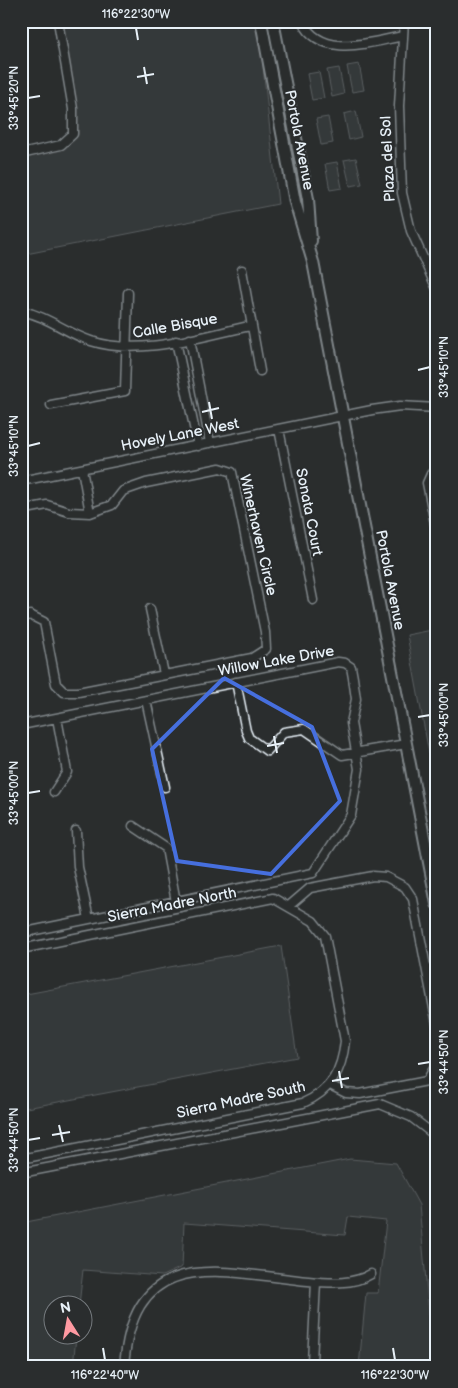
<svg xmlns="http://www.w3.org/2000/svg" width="458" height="1388" font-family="'Balsamiq Sans',sans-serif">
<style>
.green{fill:#424648;stroke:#959ca0}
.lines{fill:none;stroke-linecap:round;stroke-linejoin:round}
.minor-casing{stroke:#e8f1f8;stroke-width:11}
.major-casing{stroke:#e8f1f8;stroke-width:14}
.minor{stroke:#2a2d2e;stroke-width:8}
.major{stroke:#2a2d2e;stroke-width:10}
.marked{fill:none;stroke:#466fde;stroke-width:4;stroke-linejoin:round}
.ticks{fill:none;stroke:#e8f1f8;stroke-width:2}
.labels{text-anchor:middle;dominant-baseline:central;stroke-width:4;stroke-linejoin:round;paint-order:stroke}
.street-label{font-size:15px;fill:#e8f1f8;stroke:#2a2d2e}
.neatline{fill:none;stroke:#e8f1f8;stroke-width:2}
.ticks-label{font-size:12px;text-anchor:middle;fill:#e8f1f8}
</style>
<rect width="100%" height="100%" fill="#2a2d2e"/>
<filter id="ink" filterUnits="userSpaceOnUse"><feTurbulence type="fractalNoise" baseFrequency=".02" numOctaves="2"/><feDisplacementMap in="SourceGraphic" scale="10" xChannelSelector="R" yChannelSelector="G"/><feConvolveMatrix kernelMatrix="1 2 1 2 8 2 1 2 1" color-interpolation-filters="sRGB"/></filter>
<g filter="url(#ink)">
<path class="green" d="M54 21H258L278 204 21 255V153L61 145 73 134Z
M359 64 364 90 352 92 347 66Z
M339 68 344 94 332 97 327 70Z
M319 72 324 98 312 100 307 74Z
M356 111 361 137 349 140 344 114Z
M328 117 333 143 321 145 316 119Z
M356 158 362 184 350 186 344 160Z
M337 162 342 188 330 190 325 164Z
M437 629V796L407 635Z
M281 946 297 1057 21 1109V995Z
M350 1159 396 1163 419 1205 434 1367H359L366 1293H378L386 1221 348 1217 345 1235 184 1223 182 1267 162 1276 83 1270 79 1305 52 1306V1336H76L73 1367H21V1223Z"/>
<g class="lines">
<defs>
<path id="minor" d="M302 21C321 60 371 42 403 36
M404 21 399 106 402 193 411 231 437 289
M21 154 61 145 73 134V109L58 21
M242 270 260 371
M21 311C48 316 66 333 91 341 140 357 202 336 250 326
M190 339 210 443
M176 341 198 446
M51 405 125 391 128 293
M279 429 313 600
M82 469 90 513
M437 471 431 474 427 483 437 534
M21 481 372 410 400 406 437 408
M21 510 47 505 69 512 90 513 112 505 123 491 146 483 220 468 232 472 265 632 266 649 252 658 78 692H64L56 684 44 622 30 615 21 617
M150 609 164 674
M236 682 246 731 249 738 267 751 284 732 304 729 342 755 406 744
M146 700 165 787
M21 725 338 662 345 663 351 667 353 678 356 699 351 723 359 769 351 815 313 873 21 933
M54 792 67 772 57 718
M133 826 166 848 176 902
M76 831 78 867 89 919
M289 906 310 888 373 876 386 877 405 887 413 899 437 1024
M21 949 273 898 313 921 325 936 345 1041C342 1071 331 1091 303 1103L21 1159
M330 1085 346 1093 360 1094 427 1081 437 1063
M21 1173 380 1104 411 1117 437 1137
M124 1367C133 1244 219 1272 308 1281 329 1283 353 1285 371 1274
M307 1367 312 1362 316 1282"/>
<path id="major" d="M261 21 295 202 313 262 437 904
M273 21 308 199 311 241"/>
</defs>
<use href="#minor" class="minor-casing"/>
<use href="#major" class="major-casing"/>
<use href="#minor" class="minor"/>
<use href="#major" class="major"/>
</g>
</g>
<path d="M0 0H458V1388H0ZM224 678 312 727 340 801 271 874 177 861 152 749Z" fill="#2a2d2e" fill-opacity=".55" fill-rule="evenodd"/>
<path class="marked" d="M224 678 312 727 340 801 271 874 177 861 152 749Z"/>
<path class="ticks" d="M136 28 138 40M144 67 147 84M137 77 154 74M28 98 40 96M418 370 430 367M209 402 212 419M202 412 219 408M28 446 40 443M418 717 430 715M274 736 277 753M267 746 284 743M28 793 40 791M418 1064 430 1062M339 1071 342 1088M332 1081 349 1078M59 1125 63 1142M52 1135 70 1132M28 1140 40 1138M103 1348 105 1360M393 1348 395 1360"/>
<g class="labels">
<g class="street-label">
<text transform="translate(299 140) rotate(79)">Portola Avenue</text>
<text transform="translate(388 159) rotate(-93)">Plaza del Sol</text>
<text transform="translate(175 326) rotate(-10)">Calle Bisque</text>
<text transform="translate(180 435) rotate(-11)">Hovely Lane West</text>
<text transform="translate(309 512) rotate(79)">Sonata Court</text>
<text transform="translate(258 535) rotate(77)">Winerhaven Circle</text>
<text transform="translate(390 580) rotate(79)">Portola Avenue</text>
<text transform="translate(276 661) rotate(-10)">Willow Lake Drive</text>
<text transform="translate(172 905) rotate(-11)">Sierra Madre North</text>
<text transform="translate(241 1100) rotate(-12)">Sierra Madre South</text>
</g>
</g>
<rect width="458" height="1388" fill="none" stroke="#2a2d2e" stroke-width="55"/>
<g transform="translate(68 1320) rotate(349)"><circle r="24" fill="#2a2d2e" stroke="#767b7f"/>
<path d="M0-4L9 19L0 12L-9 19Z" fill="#ff9aa2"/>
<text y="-8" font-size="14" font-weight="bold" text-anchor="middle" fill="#e8f1f8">N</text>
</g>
<rect x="28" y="28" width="402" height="1332" class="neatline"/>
<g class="ticks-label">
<text x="136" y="18">116°22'30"W</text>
<text transform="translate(14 98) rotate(-90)" y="4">33°45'20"N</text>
<text transform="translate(444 367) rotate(-90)" y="4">33°45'10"N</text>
<text transform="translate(14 446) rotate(-90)" y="4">33°45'10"N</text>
<text transform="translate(444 715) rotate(-90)" y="4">33°45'00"N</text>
<text transform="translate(14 793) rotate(-90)" y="4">33°45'00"N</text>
<text transform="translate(444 1062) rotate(-90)" y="4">33°44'50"N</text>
<text transform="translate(14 1140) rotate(-90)" y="4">33°44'50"N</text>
<text x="105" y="1379">116°22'40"W</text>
<text x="395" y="1379">116°22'30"W</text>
</g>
</svg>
